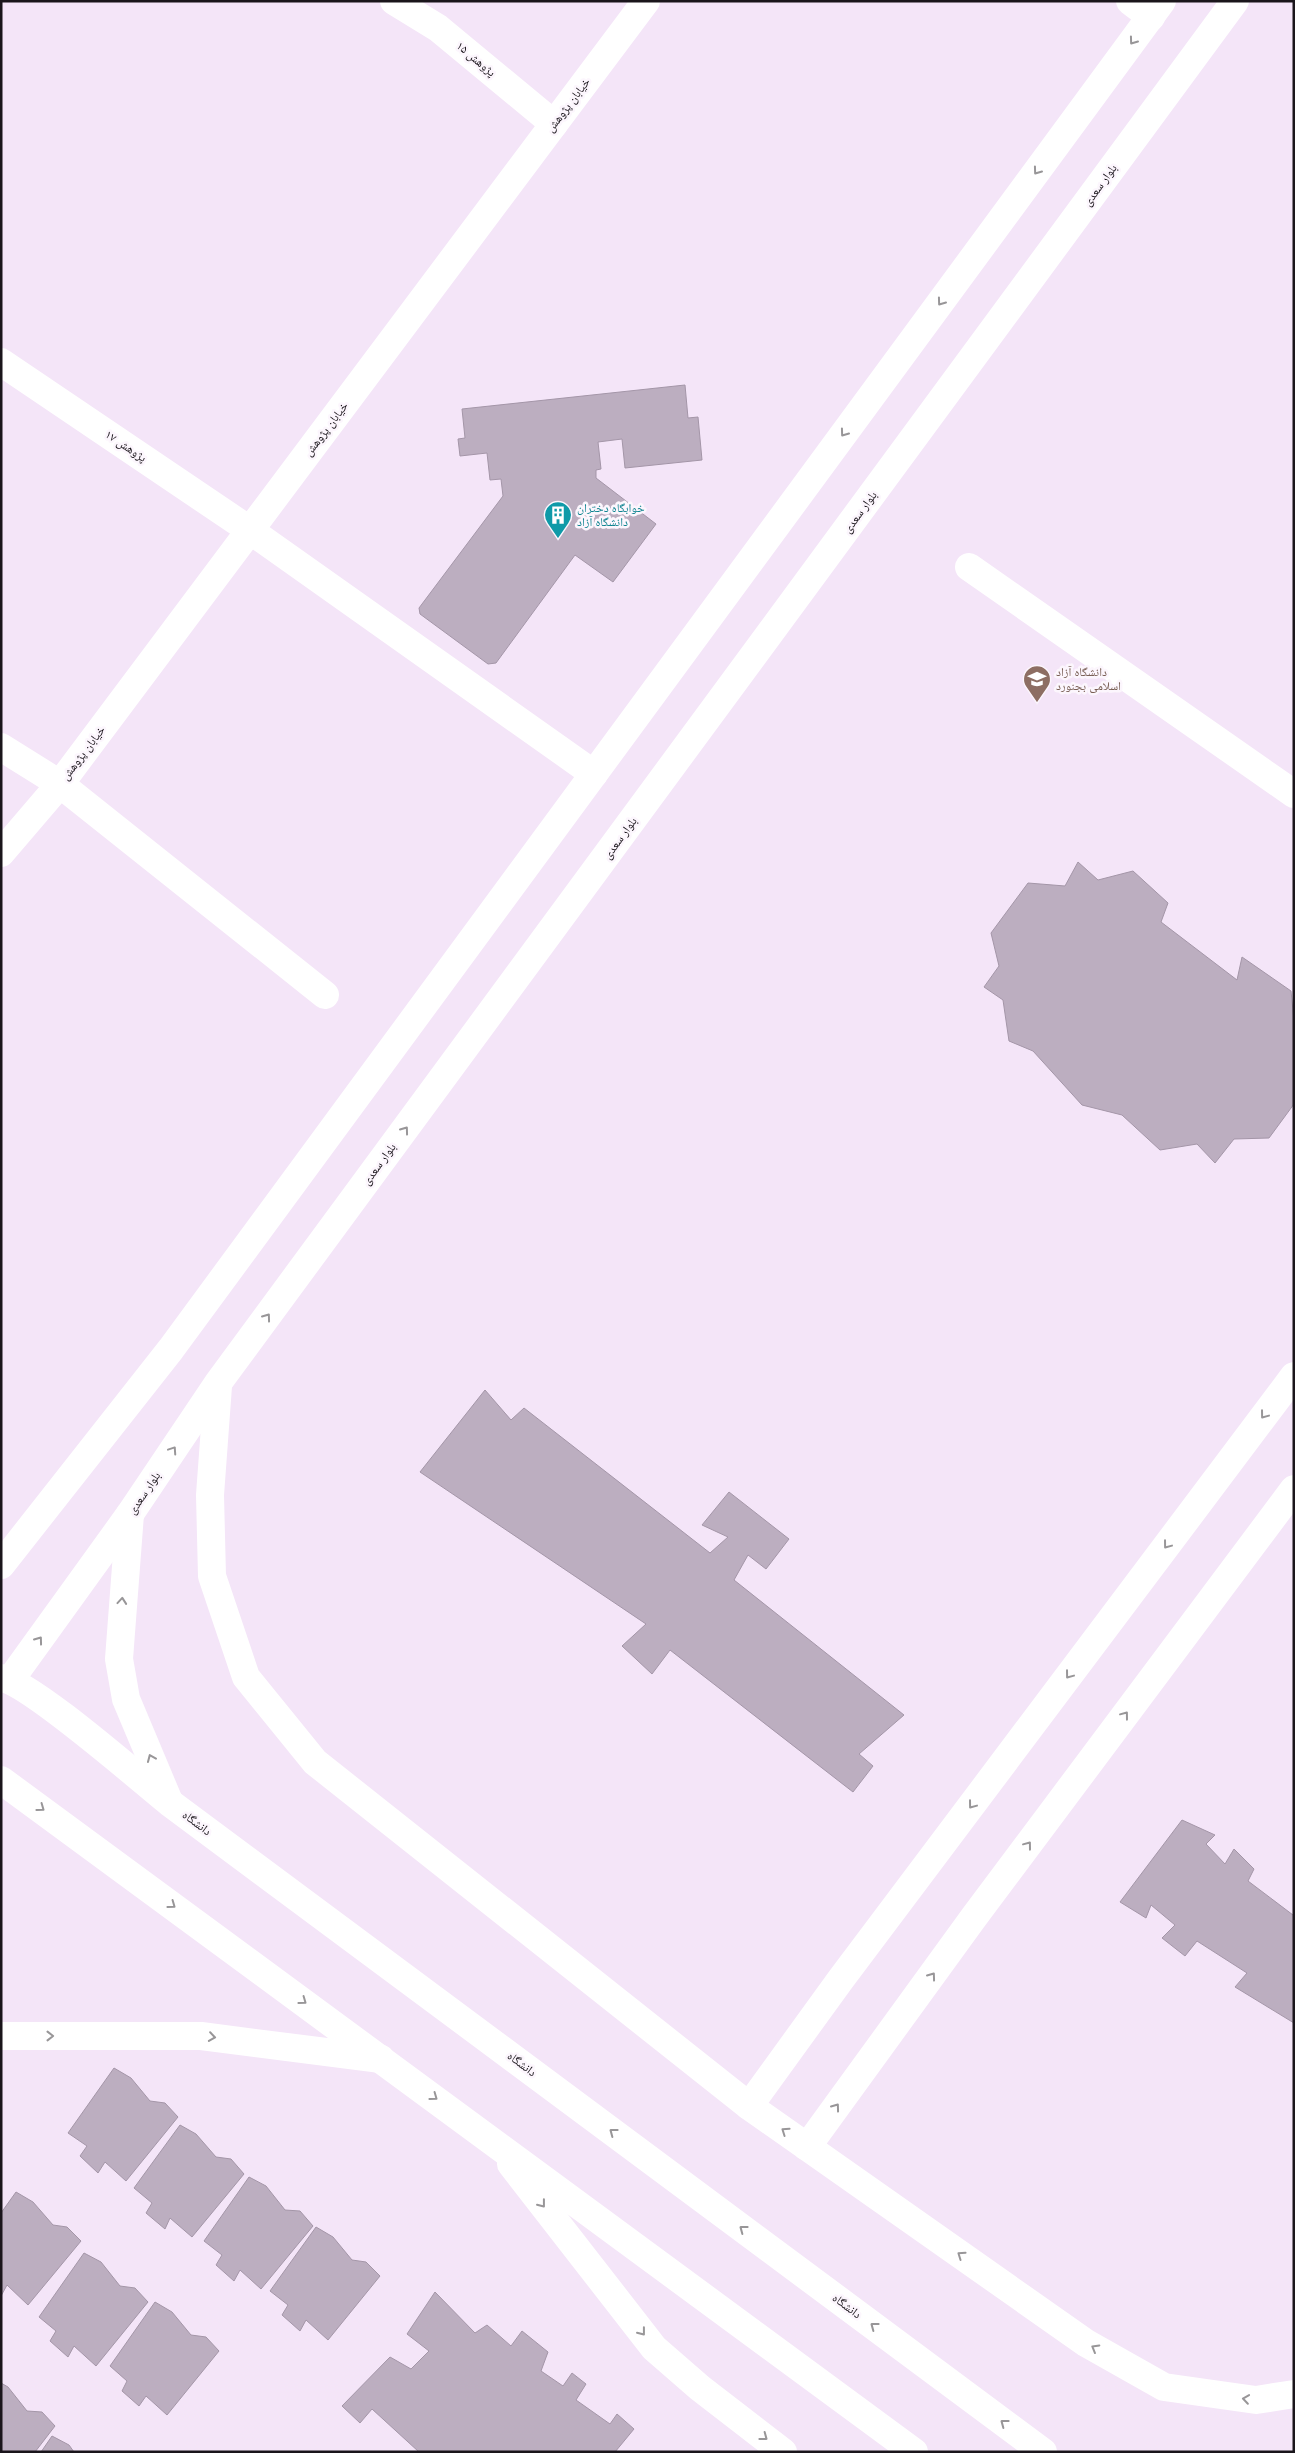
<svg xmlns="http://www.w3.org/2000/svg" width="1295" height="2453" viewBox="0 0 1295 2453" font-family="'Varela Round','Noto Naskh Arabic',sans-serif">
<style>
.building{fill:#bcaec0;stroke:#a496a8}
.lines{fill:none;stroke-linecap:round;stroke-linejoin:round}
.minor{stroke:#fff;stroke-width:28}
.major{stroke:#fff;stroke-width:28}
.oneway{stroke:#989698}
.labels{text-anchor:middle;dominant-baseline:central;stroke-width:5;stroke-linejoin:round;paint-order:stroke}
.street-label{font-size:12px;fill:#1a151b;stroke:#fcf6fd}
.culture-label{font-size:12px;fill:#0d838f;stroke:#fcf6fd;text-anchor:start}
.education-label{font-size:12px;fill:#785e54;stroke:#fcf6fd;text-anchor:start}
</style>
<rect width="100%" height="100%" fill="#f4e5f8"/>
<!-- building -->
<g class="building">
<polygon points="685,385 688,418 698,417 702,460 625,468 622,439 598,442 601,469 596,470 596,478 656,524 613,582 575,555 496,663 488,664 420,614 419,608 503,496 501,479 490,480 487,453 460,456 458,439 465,438 462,409"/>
<polygon points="1078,862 1098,880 1133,871 1168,903 1161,922 1237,980 1242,957 1291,991 1294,1021 1294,1104 1269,1138 1234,1139 1215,1163 1197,1144 1160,1150 1122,1115 1082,1105 1033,1051 1009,1041 1003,1000 984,987 999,966 991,933 1028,883 1065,886"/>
<polygon points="485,1390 511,1420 524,1408 710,1553 728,1537 702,1525 729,1492 789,1539 766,1569 748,1555 734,1580 904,1715 859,1754 873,1766 853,1792 670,1650 652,1674 622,1646 646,1624 420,1472"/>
<polygon points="1182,1820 1215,1835 1206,1844 1225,1864 1234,1849 1254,1869 1248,1881 1293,1915 1294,1914 1294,2023 1235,1987 1247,1973 1197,1941 1185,1956 1162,1938 1175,1925 1151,1905 1146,1918 1120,1902"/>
<polygon points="114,2068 131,2078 150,2101 165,2103 178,2117 126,2181 105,2162 98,2173 80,2156 87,2146 68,2133"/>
<polygon points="180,2125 196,2134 216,2157 231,2159 244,2174 192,2237 170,2218 165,2229 146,2213 152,2203 134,2188"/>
<polygon points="249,2177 266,2186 285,2210 300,2211 313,2226 261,2289 240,2270 234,2281 216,2265 222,2255 204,2241"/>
<polygon points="16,2192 33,2202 53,2225 67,2227 81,2241 28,2305 7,2285 1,2296 1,2213"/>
<polygon points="316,2227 333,2237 352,2260 366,2262 380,2276 328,2340 306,2320 300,2331 282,2315 288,2305 270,2291"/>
<polygon points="84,2253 101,2262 120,2286 135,2288 148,2302 96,2366 74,2346 68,2357 50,2341 56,2331 39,2317"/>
<polygon points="435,2292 475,2333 487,2325 511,2346 522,2331 548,2352 541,2371 563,2386 572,2373 586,2384 576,2400 610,2424 617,2414 634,2429 615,2452 419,2452 372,2409 360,2423 342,2406 390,2357 411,2369 429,2351 407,2334"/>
<polygon points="155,2302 172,2312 191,2335 206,2337 219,2351 167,2415 146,2396 139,2406 122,2391 127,2381 110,2366"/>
<polygon points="1,2383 8,2387 27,2411 42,2412 55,2426 35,2452 1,2452"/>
<polygon points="52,2436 69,2445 74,2452 41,2452"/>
</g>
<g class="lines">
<!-- minor -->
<g class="minor">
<polyline points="394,1 438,28 554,124"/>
<polyline points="1130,1 1151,17"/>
<polyline points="1,362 251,531 594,774"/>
<polyline points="969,567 1294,794"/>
<polyline points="1,747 60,784 325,995"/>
<polyline points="1,853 60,784 646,1"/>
<polyline points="218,1386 210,1495 212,1576 246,1677 315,1762 749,2106 1086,2343 1164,2387 1256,2400 1294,2394"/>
<polyline points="1,1565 171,1349 1162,1"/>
<polyline points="11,1679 130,1514 218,1383 1235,1"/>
<polyline points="749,2106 841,1979 1294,1376"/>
<polyline points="807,2147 974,1917 1294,1489"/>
</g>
<!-- major -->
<g class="major">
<polyline points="130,1514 119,1659 126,1699 168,1799"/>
<path d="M 1,1678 C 30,1682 140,1779 170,1803 L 1043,2452"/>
<polyline points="1,1780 914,2452"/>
<polyline points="1,2036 201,2036 381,2059"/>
<polyline points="511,2164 654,2348 700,2388 783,2452"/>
</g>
</g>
<!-- one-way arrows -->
<defs><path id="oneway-chevron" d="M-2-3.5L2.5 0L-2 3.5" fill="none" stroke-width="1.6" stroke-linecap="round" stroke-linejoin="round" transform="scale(1.25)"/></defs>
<g class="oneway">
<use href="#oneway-chevron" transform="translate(1133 41) rotate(126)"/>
<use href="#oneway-chevron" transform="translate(1037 171) rotate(126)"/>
<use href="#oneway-chevron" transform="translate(941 302) rotate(126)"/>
<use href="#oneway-chevron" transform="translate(844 433) rotate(126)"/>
<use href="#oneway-chevron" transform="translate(405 1130) rotate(-54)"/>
<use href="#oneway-chevron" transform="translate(267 1317) rotate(-54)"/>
<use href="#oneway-chevron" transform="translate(1264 1415) rotate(127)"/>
<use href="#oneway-chevron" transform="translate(173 1450) rotate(-56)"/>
<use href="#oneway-chevron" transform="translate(1167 1545) rotate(127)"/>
<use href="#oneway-chevron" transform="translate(122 1601) rotate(-85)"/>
<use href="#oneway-chevron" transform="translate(39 1640) rotate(-54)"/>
<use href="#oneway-chevron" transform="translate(1069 1675) rotate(127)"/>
<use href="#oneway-chevron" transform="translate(1125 1715) rotate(-53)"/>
<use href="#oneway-chevron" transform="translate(151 1758) rotate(-113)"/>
<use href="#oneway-chevron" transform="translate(972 1805) rotate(127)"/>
<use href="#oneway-chevron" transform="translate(41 1808) rotate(36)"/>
<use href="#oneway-chevron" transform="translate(1028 1845) rotate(-53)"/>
<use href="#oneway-chevron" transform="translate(172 1905) rotate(36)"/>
<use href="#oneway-chevron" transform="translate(932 1976) rotate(-54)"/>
<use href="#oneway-chevron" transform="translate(303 2001) rotate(36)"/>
<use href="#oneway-chevron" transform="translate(50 2036)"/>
<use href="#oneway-chevron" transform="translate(212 2037) rotate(8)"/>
<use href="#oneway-chevron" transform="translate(434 2097) rotate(36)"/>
<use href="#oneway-chevron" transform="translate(836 2107) rotate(-54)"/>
<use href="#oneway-chevron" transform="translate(785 2131) rotate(-145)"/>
<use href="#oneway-chevron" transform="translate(613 2132) rotate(-143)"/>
<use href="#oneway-chevron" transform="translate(542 2204) rotate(52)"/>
<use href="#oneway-chevron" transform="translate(743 2229) rotate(-143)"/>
<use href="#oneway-chevron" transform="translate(961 2255) rotate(-145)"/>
<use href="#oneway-chevron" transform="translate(874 2326) rotate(-143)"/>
<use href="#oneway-chevron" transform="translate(642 2332) rotate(52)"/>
<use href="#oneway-chevron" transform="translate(1095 2348) rotate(-150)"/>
<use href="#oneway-chevron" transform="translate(1246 2399) rotate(-172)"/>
<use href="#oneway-chevron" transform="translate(1004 2423) rotate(-143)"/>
<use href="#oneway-chevron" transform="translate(764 2437) rotate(37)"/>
</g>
<!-- icons -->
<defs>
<g id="building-pin" transform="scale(1.4375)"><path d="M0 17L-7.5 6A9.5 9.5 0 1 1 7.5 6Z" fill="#0f9aa8" stroke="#fcf6fd"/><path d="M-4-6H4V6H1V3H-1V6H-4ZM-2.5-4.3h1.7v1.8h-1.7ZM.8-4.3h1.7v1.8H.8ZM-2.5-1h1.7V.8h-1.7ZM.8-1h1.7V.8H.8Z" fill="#fff"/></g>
<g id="university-pin" transform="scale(1.4375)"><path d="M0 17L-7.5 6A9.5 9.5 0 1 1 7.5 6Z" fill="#8d6e63" stroke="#fcf6fd"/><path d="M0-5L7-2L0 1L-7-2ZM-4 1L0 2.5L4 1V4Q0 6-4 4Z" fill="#fff"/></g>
</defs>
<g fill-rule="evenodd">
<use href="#building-pin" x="558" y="515"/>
<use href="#university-pin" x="1037" y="679"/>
</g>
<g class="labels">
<!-- street labels -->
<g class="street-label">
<text transform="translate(476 59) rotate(40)">پژوهش ۱۵</text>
<text transform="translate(568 105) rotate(-53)">خیابان پژوهش</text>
<text transform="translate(1100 185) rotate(-54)">بلوار سعدی</text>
<text transform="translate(326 429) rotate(-53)">خیابان پژوهش</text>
<text transform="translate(126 446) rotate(34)">پژوهش ۱۷</text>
<text transform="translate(860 512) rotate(-54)">بلوار سعدی</text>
<text transform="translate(83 753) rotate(-53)">خیابان پژوهش</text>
<text transform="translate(620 838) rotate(-54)">بلوار سعدی</text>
<text transform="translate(379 1164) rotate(-54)">بلوار سعدی</text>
<text transform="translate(144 1493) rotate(-56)">بلوار سعدی</text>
<text transform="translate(197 1823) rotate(37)">دانشگاه</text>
<text transform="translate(522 2064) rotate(37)">دانشگاه</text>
<text transform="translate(847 2306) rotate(37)">دانشگاه</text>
</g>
<!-- culture labels -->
<g class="culture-label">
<text x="577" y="508">خوابگاه دختران<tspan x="577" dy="14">دانشگاه آزاد</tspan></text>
</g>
<!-- education labels -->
<g class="education-label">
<text x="1056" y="672">دانشگاه آزاد<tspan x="1056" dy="14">اسلامی بجنورد</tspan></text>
</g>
</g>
<!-- border -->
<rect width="1295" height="2453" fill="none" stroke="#1a151b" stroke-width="5"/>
</svg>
